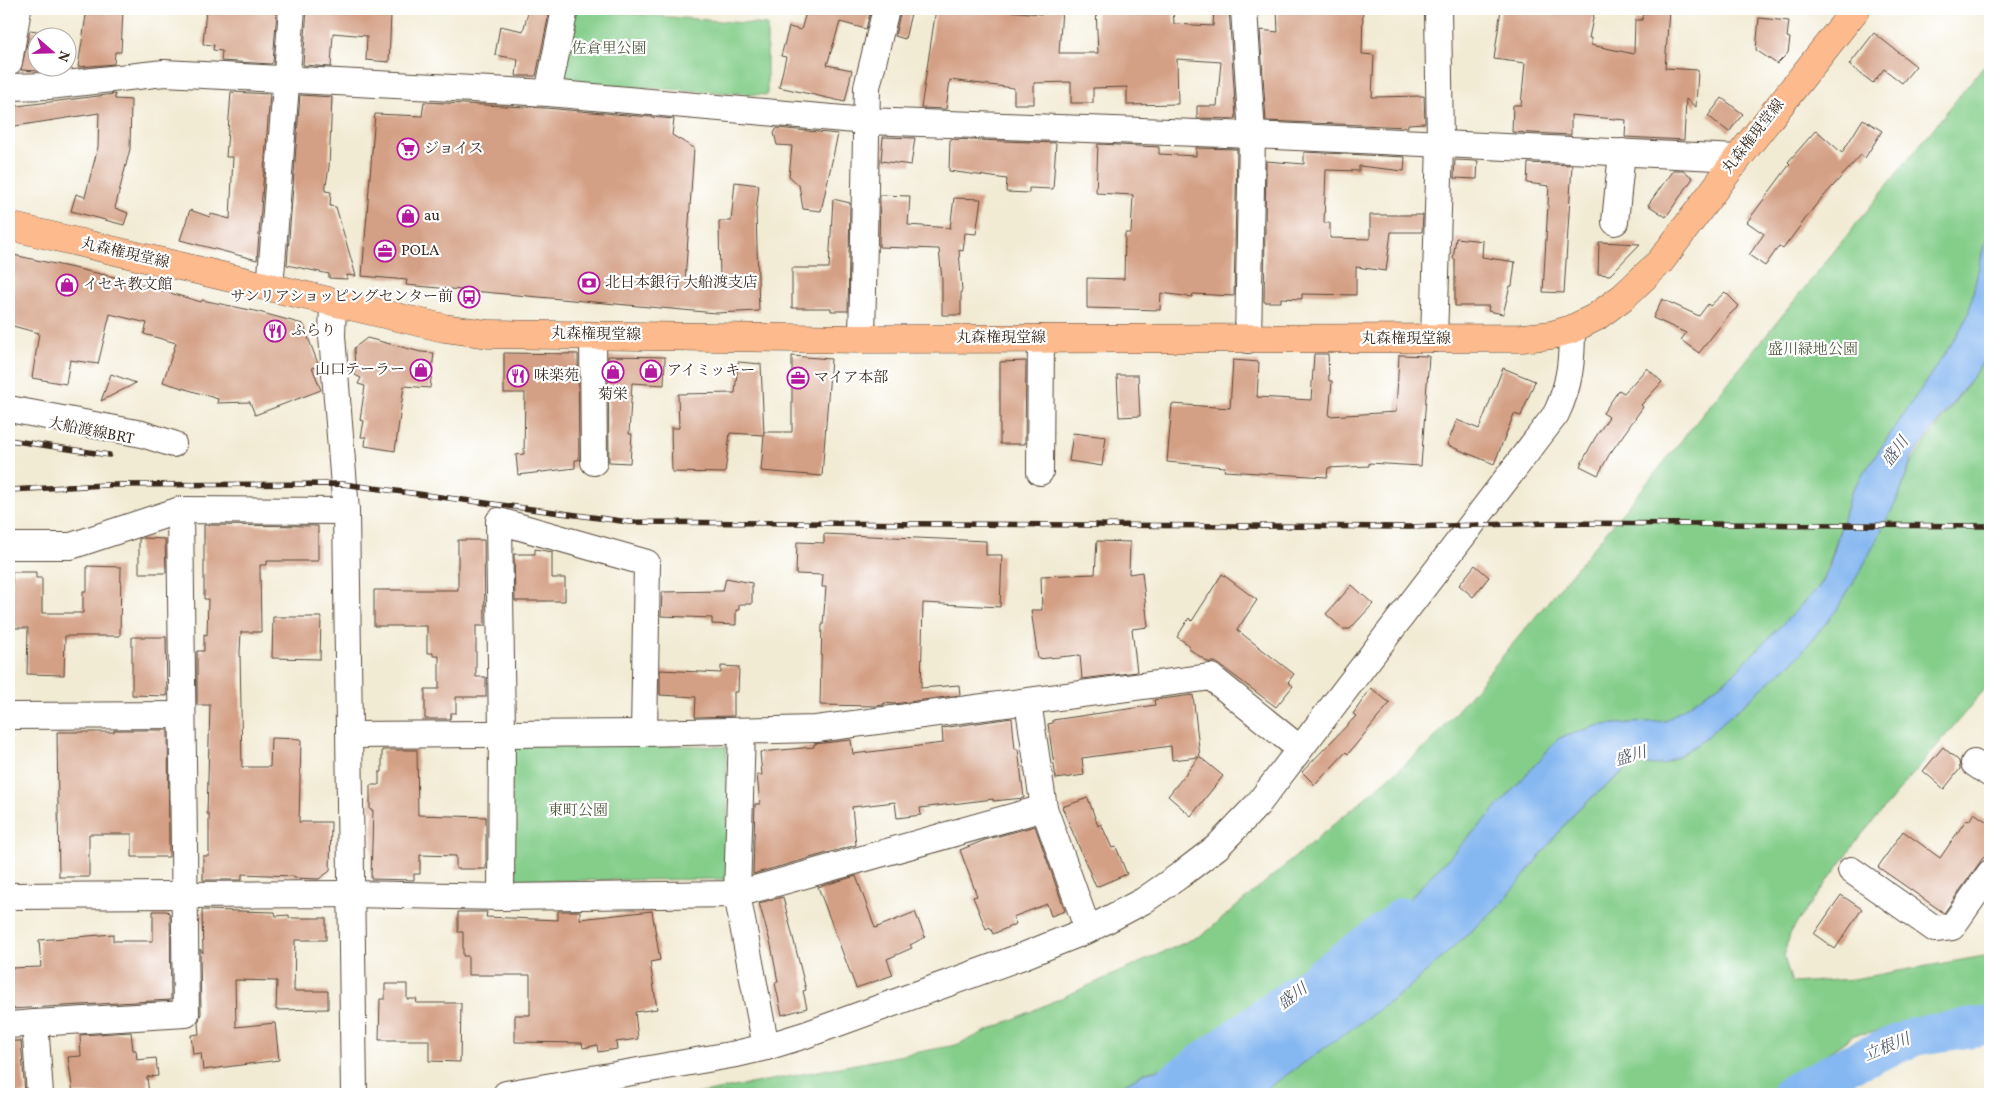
<svg xmlns="http://www.w3.org/2000/svg" width="1999" height="1103" viewBox="0 0 1999 1103" font-family="Vollkorn,'Noto Serif JP',serif">
<style>
.green{fill:#84ce8a;stroke:#607c54}
.water{fill:#85b7f1;stroke:#607088}
.lines{fill:none;stroke-linecap:round;stroke-linejoin:round}
.river{stroke:#85b7f1;stroke-width:39}
.building{fill:#d4a085}
.minor-casing{stroke:#564739;stroke-width:28}
.major-casing{stroke:#564739;stroke-width:29}
.minor{stroke:#fff;stroke-width:26}
.major{stroke:#fcba8d;stroke-width:28}
.rail-casing{stroke:#3b2a1e;stroke-width:5.5}
.rail{stroke:#fff;stroke-width:4;stroke-dasharray:11;stroke-linecap:butt}
.labels{text-anchor:middle;dominant-baseline:central;stroke-width:4.5;stroke-linejoin:round;paint-order:stroke}
.park-label{font-size:15px;fill:#515b3e;stroke:#fff}
.street-label{font-size:15px;fill:#3b2a1e;stroke:#fff}
.poi-label{font-size:15px;fill:#3b2a1e;stroke:#fff;text-anchor:start}
.water-label{font-size:16px;font-style:italic;fill:#555b68;stroke:#fff}
</style>
<rect width="100%" height="100%" fill="#fff"/>
<filter id="ink" filterUnits="userSpaceOnUse"><feTurbulence type="fractalNoise" baseFrequency=".02" numOctaves="2"/><feDisplacementMap in="SourceGraphic" scale="10" xChannelSelector="R" yChannelSelector="G"/><feConvolveMatrix kernelMatrix="1 2 1 2 8 2 1 2 1" color-interpolation-filters="sRGB"/></filter>
<filter id="wash" filterUnits="userSpaceOnUse"><feTurbulence type="fractalNoise" baseFrequency=".0096" numOctaves="4" result="noise"/><feDisplacementMap in="SourceGraphic" scale="20" xChannelSelector="R" yChannelSelector="G"/><feGaussianBlur stdDeviation="1.12" result="paint"/><feColorMatrix in="noise" values="0 0 0 0 0 0 0 0 0 0 0 0 0 0 0 0 0 1.4 0 .05"/><feComposite in="paint" operator="in"/></filter>
<g filter="url(#wash)">
<rect width="100%" height="100%" fill="#f2ebd4"/>
<!-- green -->
<g class="green">
<polygon points="574,9 767,25 767,95 566,83 561,73"/>
<polygon points="1990,58 1990,235 1984,246 1968,315 1954,340 1851,492 1830,561 1819,587 1729,678 1665,721 1600,725 1559,738 1491,814 1337,973 1285,1018 1188,1062 1146,1072 1107,1094 697,1094 956,1045 1204,934 1431,742 1652,477"/>
<polygon points="1990,353 1990,683 1859,838 1789,934 1784,957 1792,983 1853,979 1990,955 1990,1013 1854,1035 1786,1083 1764,1094 1258,1094 1404,992 1503,902 1576,811 1633,764 1667,763 1698,744 1797,658 1836,611 1862,568 1899,496 1911,463"/>
<polygon points="508,739 726,747 729,879 507,881"/>
</g>
<!-- water -->
<polygon class="water" points="1990,235 1990,353 1912,458 1899,496 1862,568 1836,611 1797,658 1698,744 1663,765 1632,764 1576,811 1503,902 1404,992 1261,1093 1258,1094 1107,1094 1146,1072 1188,1062 1285,1018 1337,973 1491,814 1559,738 1600,725 1665,721 1729,678 1819,587 1829,567 1851,492 1954,340 1968,315 1984,245"/>
<g class="lines">
<!-- river -->
<g class="river">
<polyline points="1158,1094 1391,927 1402,917"/>
<polyline points="1791,1094 1849,1064 1916,1036 1990,1025"/>
</g>
</g>
<g id="blocks">
<!-- building -->
<g class="building">
<polygon points="87,9 123,9 121,52 115,52 114,64 78,67"/>
<polygon points="206,9 277,9 273,62 271,64 221,61 222,51 213,50 214,45 203,44"/>
<polygon points="307,9 367,9 366,12 391,14 389,62 366,60 367,36 333,33 331,67 303,65"/>
<polygon points="529,9 550,9 536,76 516,76 518,59 495,55 500,26 523,31"/>
<polygon points="807,9 871,9 866,29 840,22 827,65 852,70 845,102 779,87 786,57 781,56 789,27 801,30"/>
<polygon points="901,9 912,9 905,39 895,36"/>
<polygon points="936,9 1008,9 1007,11 1042,14 1042,9 1062,9 1059,53 1098,53 1096,9 1173,9 1174,24 1213,26 1214,9 1229,9 1236,119 1197,118 1197,106 1217,106 1221,62 1177,59 1178,104 1127,105 1127,87 1093,88 1093,103 1071,103 1071,82 1034,83 1034,104 1014,104 1014,88 950,80 946,109 921,108"/>
<polygon points="1277,9 1363,9 1362,54 1374,55 1372,97 1424,96 1425,123 1408,124 1408,127 1266,121 1260,30 1278,32"/>
<polygon points="1501,9 1595,9 1589,38 1591,38 1591,45 1634,54 1635,20 1642,20 1643,9 1669,9 1665,68 1698,70 1696,107 1686,99 1684,140 1625,137 1626,120 1571,115 1571,135 1512,132 1513,105 1521,105 1525,63 1494,59"/>
<polygon points="1759,18 1789,21 1787,37 1790,38 1788,53 1777,64 1756,50"/>
<polygon points="30,30 44,32 43,38 38,38 39,71 21,70"/>
<polygon points="1874,33 1916,66 1902,83 1884,69 1873,83 1849,65"/>
<polygon points="231,92 270,94 257,260 180,240 190,210 210,217 211,214 230,219 233,157 226,157"/>
<polygon points="115,94 115,99 131,100 130,149 115,208 128,213 124,225 71,211 76,194 85,197 98,147 99,113 9,127 9,107"/>
<polygon points="300,95 332,97 329,167 325,191 331,192 330,206 336,207 356,276 347,275 347,279 329,278 329,274 287,265"/>
<polygon points="1722,98 1743,114 1729,132 1708,116"/>
<polygon points="424,102 545,108 674,119 672,135 694,148 685,282 720,281 719,221 731,221 735,182 759,185 756,213 759,311 716,313 406,285 407,280 362,276 375,114 422,116"/>
<polygon points="1863,119 1882,131 1865,158 1861,155 1815,206 1783,249 1779,246 1765,266 1749,255 1764,234 1747,222 1790,164 1788,162 1816,130 1842,153"/>
<polygon points="777,128 838,134 821,211 803,209 799,185 789,176 792,146 777,145 774,133"/>
<polygon points="883,137 915,138 911,165 881,161"/>
<polygon points="950,139 1056,143 1053,189 1029,188 1029,193 1006,192 1007,179 949,171"/>
<polygon points="1098,144 1159,147 1159,154 1196,156 1196,148 1237,149 1234,296 1193,294 1192,297 1161,293 1160,310 1087,308 1087,278 1124,279 1125,233 1131,233 1133,195 1096,193"/>
<polygon points="1304,152 1405,157 1404,171 1359,166 1359,171 1326,170 1324,223 1330,223 1330,238 1370,239 1370,215 1423,215 1422,232 1391,232 1386,271 1356,267 1356,295 1302,294 1302,299 1281,298 1281,302 1264,302 1266,161 1304,164"/>
<polygon points="1455,160 1478,161 1477,179 1454,178"/>
<polygon points="1528,163 1572,165 1564,293 1543,292 1549,186 1527,183"/>
<polygon points="1673,170 1683,170 1693,178 1666,217 1648,205"/>
<polygon points="880,195 910,196 908,225 950,228 954,198 981,199 976,234 965,233 963,251 959,250 962,291 961,291 961,315 942,315 942,280 939,249 879,247"/>
<polygon points="833,199 850,203 848,311 831,311 831,308 792,308 792,268 829,268"/>
<polygon points="1456,238 1483,241 1482,257 1515,262 1512,286 1510,286 1503,314 1488,311 1489,306 1455,306 1455,259 1453,259"/>
<polygon points="1599,242 1640,244 1610,275 1598,274"/>
<polygon points="9,254 119,278 201,302 202,300 255,311 303,324 320,369 312,367 321,390 255,415 250,402 217,403 218,399 163,382 176,343 144,334 147,323 110,314 98,364 70,360 66,384 32,378 39,333 9,325"/>
<polygon points="1725,292 1739,306 1729,315 1699,353 1681,340 1686,333 1653,318 1662,299 1699,316 1708,304 1710,306"/>
<polygon points="367,338 421,352 434,353 430,388 404,386 395,451 365,446 366,437 361,437 364,421 360,420 365,386 358,384 361,378 355,375 354,348"/>
<polygon points="504,353 578,354 579,460 575,460 575,468 518,475 516,455 524,454 525,393 504,393"/>
<polygon points="1314,354 1328,354 1329,381 1332,381 1329,416 1396,412 1399,355 1429,356 1421,466 1369,463 1369,466 1328,468 1327,477 1224,471 1225,467 1167,462 1172,404 1230,408 1233,360 1259,362 1257,397 1311,400"/>
<polygon points="608,356 665,357 664,385 632,383 629,434 632,434 630,463 609,462"/>
<polygon points="792,356 831,359 822,476 761,471 764,435 730,433 725,473 672,472 671,428 679,428 678,394 735,393 738,362 761,364 764,434 764,432 792,432"/>
<polygon points="1026,361 1025,444 1000,444 1000,362"/>
<polygon points="1503,368 1535,381 1521,416 1514,414 1494,464 1447,445 1457,420 1479,429"/>
<polygon points="1647,368 1662,382 1641,405 1643,407 1609,455 1598,475 1580,466 1595,438 1609,417 1603,413 1619,390 1624,393"/>
<polygon points="111,374 136,383 101,401"/>
<polygon points="1117,375 1138,375 1140,416 1119,417"/>
<polygon points="1073,433 1106,437 1102,466 1069,461"/>
<polygon points="204,525 318,526 318,561 267,561 267,565 260,565 261,632 241,632 240,652 242,767 270,767 271,738 301,739 299,822 331,822 330,871 319,879 294,878 294,876 242,874 242,880 203,880 203,856 209,856 209,814 207,814 210,705 197,705 197,651 204,651 204,634 207,635 208,599 204,599"/>
<polygon points="824,534 986,541 986,555 1002,555 1000,607 923,603 921,688 959,685 960,695 894,704 884,703 884,705 875,706 820,705 822,625 823,625 826,587 822,587 823,575 796,574 797,542 824,543"/>
<polygon points="142,538 165,539 166,573 139,573 139,539"/>
<polygon points="458,540 484,540 485,626 476,626 476,677 486,677 486,697 456,697 456,713 451,713 450,719 425,719 425,689 439,689 439,656 433,656 433,653 427,653 427,626 374,626 374,590 458,590"/>
<polygon points="1097,541 1130,542 1129,574 1142,572 1148,627 1132,629 1137,672 1082,679 1080,655 1038,659 1031,610 1042,610 1041,576 1095,574"/>
<polygon points="535,549 552,552 552,578 565,578 565,601 515,601 514,554 535,554"/>
<polygon points="1475,565 1489,577 1473,597 1459,585"/>
<polygon points="87,566 121,567 120,636 65,636 64,675 27,674 28,628 12,628 12,572 36,572 36,578 42,578 42,613 83,613 83,591 87,591"/>
<polygon points="1222,574 1257,600 1237,630 1294,674 1288,682 1293,686 1276,707 1220,665 1215,662 1208,662 1189,649 1189,645 1177,637 1189,618 1192,621"/>
<polygon points="726,578 752,583 752,604 739,604 739,610 736,610 736,625 712,624 712,618 661,616 662,592 723,591"/>
<polygon points="1352,585 1373,604 1350,629 1343,629 1326,614"/>
<polygon points="273,617 321,617 320,659 272,658"/>
<polygon points="132,637 166,637 167,696 132,695"/>
<polygon points="721,666 739,667 738,692 734,692 734,716 695,717 696,697 660,695 660,670 721,673"/>
<polygon points="1371,688 1390,703 1348,754 1346,752 1315,785 1302,772 1356,716 1353,714"/>
<polygon points="1193,695 1200,757 1223,776 1191,816 1168,796 1199,757 1172,760 1171,746 1082,758 1084,775 1056,779 1048,724 1053,723 1053,720 1155,705 1154,700"/>
<polygon points="1012,718 1015,749 1018,749 1024,798 993,801 993,799 920,808 921,815 897,818 895,802 852,807 856,845 753,874 755,804 760,804 757,775 762,775 760,752 814,747 814,744 851,740 853,754 943,743 942,728"/>
<polygon points="114,730 168,730 169,857 132,857 132,834 89,834 89,877 59,877 57,732 114,732"/>
<polygon points="1943,747 1959,761 1960,769 1944,789 1923,771"/>
<polygon points="382,750 417,750 418,815 486,817 486,869 456,869 456,856 420,855 420,874 414,874 414,880 371,879 373,810 370,810 370,785 379,785 379,772 382,772"/>
<polygon points="1088,798 1098,826 1101,824 1112,848 1116,847 1127,874 1096,887 1062,807"/>
<polygon points="1974,813 1990,824 1990,848 1944,913 1878,867 1903,831 1940,858 1966,820 1969,821"/>
<polygon points="1035,826 1065,911 1051,916 1047,904 1013,917 1016,924 993,934 990,927 986,929 973,897 977,896 960,850 985,840"/>
<polygon points="856,876 875,928 915,912 925,937 910,945 912,948 887,959 893,975 856,988 818,887"/>
<polygon points="1841,895 1862,909 1835,949 1814,934"/>
<polygon points="783,897 806,990 803,991 807,1008 782,1015 775,983 778,982 771,945 759,903"/>
<polygon points="202,910 275,912 276,916 289,915 289,918 326,918 326,940 295,940 294,991 328,991 328,1009 276,1010 277,981 235,980 236,1027 275,1023 279,1060 203,1070 201,1053 193,1054 191,1035 199,1034 198,1023 201,1014 200,949 203,953"/>
<polygon points="153,911 167,911 170,914 171,1000 10,1009 9,968 41,967 39,940 113,934 113,941 153,941"/>
<polygon points="558,911 580,911 580,919 652,911 660,960 650,962 657,1009 635,1012 638,1039 616,1042 617,1049 598,1052 597,1045 583,1048 582,1043 515,1042 515,1015 530,1015 530,975 468,975 468,956 463,956 463,932 458,932 458,912 487,912 486,917 558,920"/>
<polygon points="385,984 407,984 407,999 417,999 416,1003 461,1003 460,1062 429,1061 429,1040 379,1040 380,999 385,999"/>
<polygon points="131,1032 133,1050 136,1050 137,1060 156,1058 158,1076 147,1077 149,1094 73,1094 68,1057 81,1056 80,1035"/>
<polygon points="9,1041 21,1041 25,1094 9,1094"/>
</g>
</g>
</g>
<g filter="url(#ink)">
<use href="#blocks" fill-opacity="0" stroke="#564739" stroke-width="1"/>
<g class="lines">
<!-- minor casing -->
<g class="minor-casing">
<g id="minor">
<polyline points="1244,9 1252,135 1248,340"/>
<polyline points="9,62 18,9"/>
<polyline points="9,87 49,86 164,73 548,93 866,121 1252,135 1738,158"/>
<polyline points="548,93 565,9"/>
<polyline points="1615,222 1622,152"/>
<polyline points="270,288 292,9"/>
<polyline points="333,303 332,336 346,511 354,1094"/>
<polyline points="593,335 594,462"/>
<polyline points="862,339 867,87 886,9"/>
<polyline points="1434,339 1440,145 1438,9"/>
<polyline points="9,409 142,434 173,444"/>
<polyline points="1040,472 1041,338"/>
<polyline points="9,546 71,546 180,510 346,511"/>
<polyline points="1028,702 1044,808 1088,930"/>
<polyline points="9,716 182,715"/>
<polyline points="742,731 737,894 766,1047"/>
<polyline points="350,735 644,733 816,729 1211,677 1300,749"/>
<polyline points="1974,763 1990,774"/>
<polyline points="1851,870 1935,929 1952,927 1990,873"/>
<polyline points="9,896 351,894 501,897 737,894 1044,808"/>
<polyline points="501,897 502,734 499,521 647,563 644,733"/>
<polyline points="9,1025 35,1023"/>
<polyline points="40,1094 35,1023 186,1014 180,510"/>
<path d="M 506,1094 L 736,1054 L 766,1047 L 805,1035 L 1023,956 L 1088,930 L 1143,901 L 1179,876 L 1217,847 L 1258,804 L 1556,414 C 1570,385 1572,361 1572,329"/>
</g>
</g>
<!-- major casing -->
<g class="major-casing">
<polyline id="major" points="9,226 444,328 488,334 862,339 1522,338 1552,335 1572,329 1596,317 1623,297 1660,262 1738,158 1856,9"/>
</g>
<!-- minor -->
<use href="#minor" class="minor"/>
<!-- major -->
<use href="#major" class="major"/>
<!-- rail casing -->
<g class="rail-casing">
<g id="rail">
<polyline points="9,440 109,455"/>
<polyline points="9,490 106,485 343,484 629,522 1409,527 1549,523 1990,526"/>
</g>
</g>
<!-- rail -->
<use href="#rail" class="rail"/>
</g>
</g>
<!-- icons -->
<defs>
<g id="supermarket-ring" transform="scale(1.125)"><circle r="9.5" fill="#fff" stroke="#b5179e" stroke-width="1.5"/><path d="M-6-5.5h2.5l.6 2H6L4.5 2H-2.5L-4.4-4H-6ZM-1.5 3.2a1.3 1.3 0 1 0 .1 0ZM3 3.2a1.3 1.3 0 1 0 .1 0Z" fill="#b5179e"/></g>
<g id="shop-ring" transform="scale(1.125)"><circle r="9.5" fill="#fff" stroke="#b5179e" stroke-width="1.5"/><path d="M-5-2.5h2.3a2.7 3.5 0 0 1 5.4 0H5L5.5 6h-11ZM-1.5-2.5h3a1.5 2.3 0 0 0-3 0Z" fill="#b5179e"/></g>
<g id="office-ring" transform="scale(1.125)"><circle r="9.5" fill="#fff" stroke="#b5179e" stroke-width="1.5"/><path d="M-6-3h4V-5.5h4V-3h4V5H-6ZM-1-4.5V-3h2v-1.5ZM-6 0V1H6V0Z" fill="#b5179e"/></g>
<g id="bank-ring" transform="scale(1.125)"><circle r="9.5" fill="#fff" stroke="#b5179e" stroke-width="1.5"/><path d="M-6-4H6V4H-6ZM0-2.3a2.3 2.3 0 1 0 0 4.6a2.3 2.3 0 1 0 0-4.6Z" fill="#b5179e"/></g>
<g id="bus-ring" transform="scale(1.125)"><circle r="9.5" fill="#fff" stroke="#b5179e" stroke-width="1.5"/><path d="M-5-6H5V4H4V6H2V4H-2V6H-4V4H-5ZM-3.5-4V0h7V-4ZM-3.5 1.2v1.5H-2V1.2ZM2 1.2v1.5H3.5V1.2Z" fill="#b5179e"/></g>
<g id="restaurant-ring" transform="scale(1.125)"><circle r="9.5" fill="#fff" stroke="#b5179e" stroke-width="1.5"/><path d="M-5-6h1v4h1v-4h1v4h1v-4h1v5L-1.5 .5V6h-2V.5L-5-1ZM5-6V6H3V1.5H1.5Q1.5-4 5-6Z" fill="#b5179e"/></g>
</defs>
<g fill-rule="evenodd">
<use href="#supermarket-ring" x="408" y="149"/>
<use href="#shop-ring" x="408" y="216"/>
<use href="#office-ring" x="385" y="251"/>
<use href="#bank-ring" x="589" y="283"/>
<use href="#shop-ring" x="67" y="285"/>
<use href="#bus-ring" x="469" y="297"/>
<use href="#restaurant-ring" x="275" y="331"/>
<use href="#shop-ring" x="421" y="370"/>
<use href="#shop-ring" x="651" y="371"/>
<use href="#shop-ring" x="613" y="372"/>
<use href="#restaurant-ring" x="518" y="376"/>
<use href="#office-ring" x="798" y="378"/>
</g>
<g class="labels">
<!-- park labels -->
<g class="park-label">
<text x="609" y="49">佐倉里公園</text>
<text x="1813" y="350">盛川緑地公園</text>
<text x="578" y="811">東町公園</text>
</g>
<!-- street labels -->
<g class="street-label">
<text transform="translate(1754 137) rotate(-52)">丸森権現堂線</text>
<text transform="translate(125 254) rotate(13)">丸森権現堂線</text>
<text transform="translate(596 335) rotate(1)">丸森権現堂線</text>
<text x="1001" y="338">丸森権現堂線</text>
<text x="1406" y="339">丸森権現堂線</text>
<text transform="translate(91 432) rotate(11)">大船渡線BRT</text>
</g>
<!-- poi labels -->
<g class="poi-label">
<text x="424" y="149">ジョイス</text>
<text x="424" y="216">au</text>
<text x="401" y="251">POLA</text>
<text x="605" y="283">北日本銀行 大船渡支店</text>
<text x="83" y="285">イセキ教文館</text>
<text x="453" y="297" text-anchor="end">サンリアショッピングセンター前</text>
<text x="291" y="331">ふらり</text>
<text x="405" y="370" text-anchor="end">山口テーラー</text>
<text x="667" y="371">アイミッキー</text>
<text x="534" y="376">味楽苑</text>
<text x="814" y="378">マイア本部</text>
<text x="613" y="395" text-anchor="middle">菊栄</text>
</g>
<!-- water labels -->
<g class="water-label">
<text transform="translate(1896 452) rotate(-53)">盛川</text>
<text transform="translate(1631 757) rotate(-16)">盛川</text>
<text transform="translate(1293 997) rotate(-36)">盛川</text>
<text transform="translate(1887 1048) rotate(-22)">立根川</text>
</g>
</g>
<!-- margin -->
<rect width="1999" height="1103" fill="none" stroke="#fff" stroke-width="30"/>
<!-- north arrow -->
<g transform="translate(52 52) rotate(110)"><circle r="24" fill="#ffffff" stroke="#b1aaa5"/>
<path d="M0-4L9 19L0 12L-9 19Z" fill="#b5179e"/>
<text y="-8" font-size="14" font-weight="bold" text-anchor="middle" fill="#3b2a1e">N</text>
</g>
</svg>
